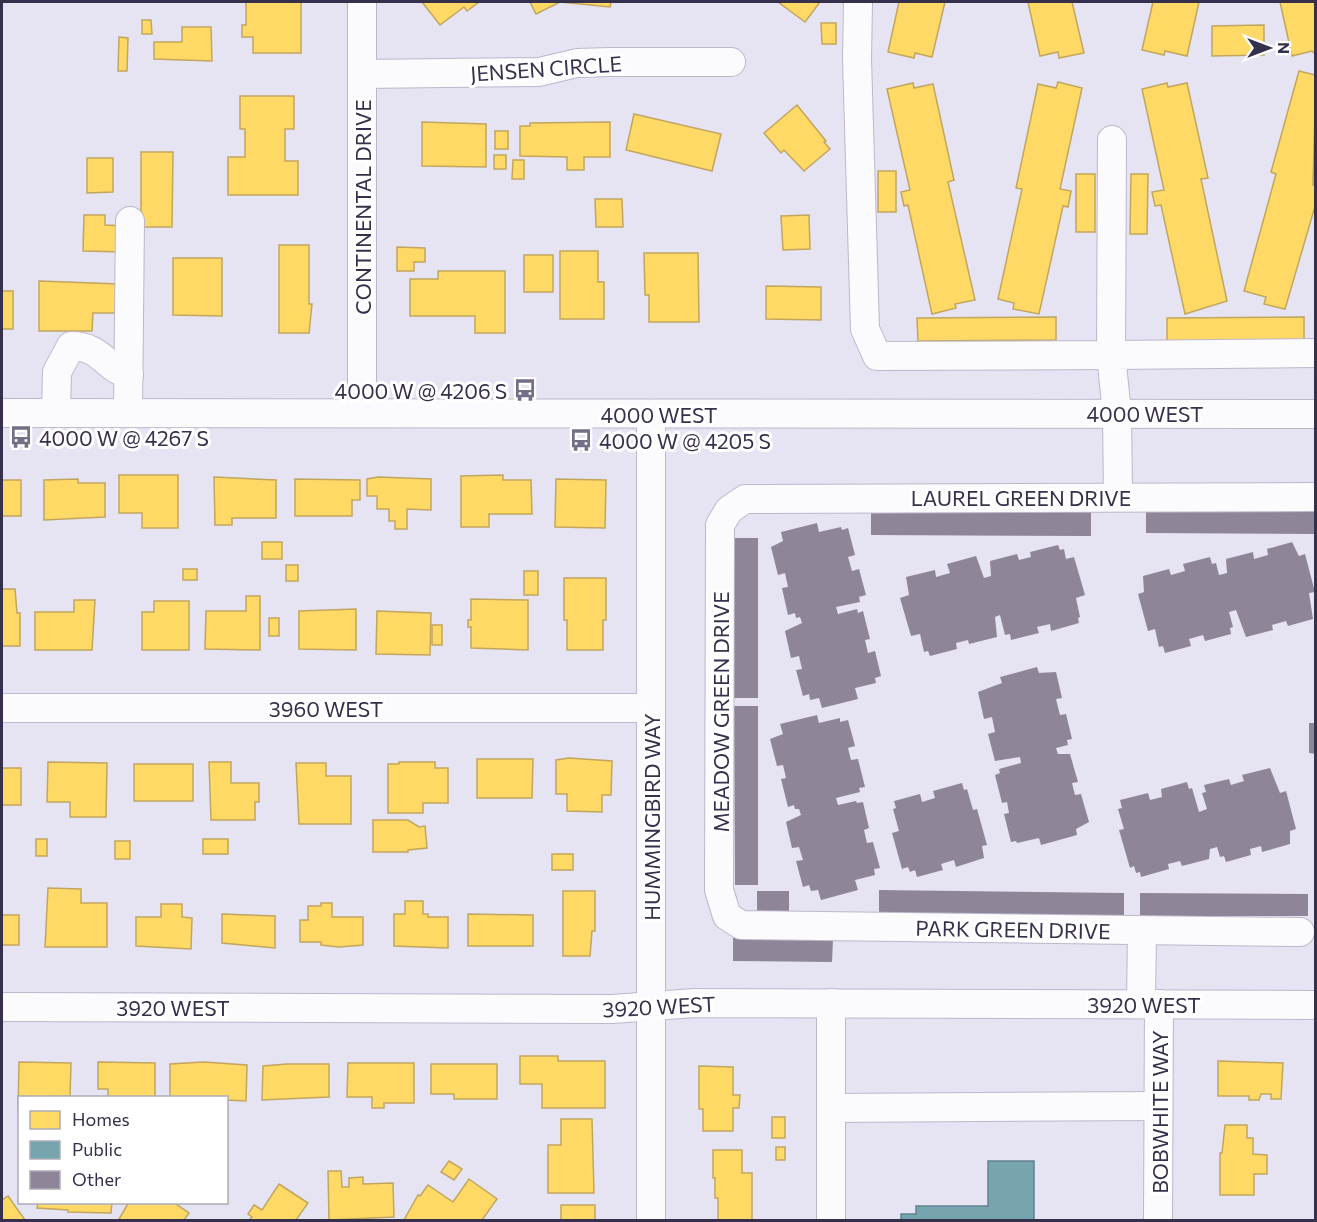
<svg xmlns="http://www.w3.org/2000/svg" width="1317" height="1222" viewBox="0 0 1317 1222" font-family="Commissioner,sans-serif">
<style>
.homes{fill:#ffd966;stroke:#c2a65e;stroke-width:1.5}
.public{fill:#76a5af;stroke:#628291;stroke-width:1.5}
.building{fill:#8e8698}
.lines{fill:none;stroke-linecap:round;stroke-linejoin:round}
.minor-casing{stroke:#bcb8cb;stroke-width:30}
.minor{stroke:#fbfbfd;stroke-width:28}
.labels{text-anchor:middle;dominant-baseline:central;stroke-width:6;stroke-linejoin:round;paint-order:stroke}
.street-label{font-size:21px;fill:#35304b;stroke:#fff}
.poi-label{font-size:21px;fill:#35304b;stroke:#fff;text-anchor:start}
</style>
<rect width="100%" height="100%" fill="#e6e3f3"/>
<!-- homes -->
<g class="homes">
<polygon points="246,2 301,2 301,53 253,53 253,37 242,37 242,25 246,25"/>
<polygon points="422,2 479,2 467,11 464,7 440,25"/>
<polygon points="530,2 611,2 610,7 560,2 536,14"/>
<polygon points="778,2 820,2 805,22"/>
<polygon points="899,2 945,2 932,57 915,53 914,58 888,52"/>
<polygon points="1028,2 1072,2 1084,53 1059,58 1058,52 1040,56"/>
<polygon points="1153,2 1199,2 1187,56 1165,51 1164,55 1142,50"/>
<polygon points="1280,2 1316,2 1316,55 1312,51 1292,56"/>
<polygon points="142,20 151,20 152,34 142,34"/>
<polygon points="821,23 836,23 836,44 822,44"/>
<polygon points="1264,25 1264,55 1212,56 1212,26"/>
<polygon points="182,27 211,27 212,61 154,59 154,42 182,42"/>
<polygon points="119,37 128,38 127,71 118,71"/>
<polygon points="1299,71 1315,75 1316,73 1313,185 1316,185 1316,203 1285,309 1264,304 1266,297 1244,291 1276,174 1271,172"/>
<polygon points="1058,82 1082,88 1060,189 1071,191 1068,207 1063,206 1039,314 1013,309 1014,303 998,299 1022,189 1016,188 1038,84 1056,88"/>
<polygon points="913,83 914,88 933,84 954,180 948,182 975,300 955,304 956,308 932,314 908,205 904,206 901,192 910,190 887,89"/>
<polygon points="1167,83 1168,87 1187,83 1208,178 1201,179 1227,301 1185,314 1161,205 1155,206 1152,192 1164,190 1142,89"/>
<polygon points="240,96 294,96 294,129 285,129 285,161 298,161 298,195 228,195 228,157 245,157 245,129 240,129"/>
<polygon points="797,105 826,141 824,142 830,149 804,171 784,150 781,153 764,133"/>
<polygon points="634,114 721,134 712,171 626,150"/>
<polygon points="422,122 486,124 486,167 422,166"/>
<polygon points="610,122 610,157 584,157 584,170 567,170 567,157 520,156 520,126 530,126 530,123"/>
<rect x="495" y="131" width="13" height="18"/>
<polygon points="141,152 173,152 172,227 141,227"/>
<rect x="494" y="155" width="12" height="14"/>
<polygon points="87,158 113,158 113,192 87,193"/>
<polygon points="513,160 524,160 524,179 512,179"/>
<rect x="878" y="171" width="18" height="41"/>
<rect x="1076" y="174" width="19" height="58"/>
<polygon points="1131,174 1148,174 1147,234 1130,234"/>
<polygon points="595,199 622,199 623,227 596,227"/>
<polygon points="84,215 105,215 105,225 126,226 126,252 83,251"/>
<polygon points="809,215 810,249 783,250 781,216"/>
<polygon points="279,245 309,245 309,304 312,304 309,333 279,333"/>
<polygon points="397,247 425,248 425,262 414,262 414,271 397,271"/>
<polygon points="560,251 598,251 598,282 604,282 604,319 560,319"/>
<polygon points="644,253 698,253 699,322 649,322 649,295 645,295"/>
<rect x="524" y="255" width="29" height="37"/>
<polygon points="173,258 222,258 222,316 173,315"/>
<polygon points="438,271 505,271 505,333 475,333 475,316 410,316 410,279 438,279"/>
<polygon points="39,281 119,284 119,313 93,313 92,331 39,331"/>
<polygon points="766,286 821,287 821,320 766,319"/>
<rect x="2" y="291" width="11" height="38"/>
<polygon points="1056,317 1056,340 918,341 917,318"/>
<polygon points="1304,317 1304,340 1167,341 1167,318"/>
<polygon points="119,475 178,475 178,528 142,528 142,513 119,513"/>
<polygon points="503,475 503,480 531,480 532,514 489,514 489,527 461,527 461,476"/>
<polygon points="214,477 276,480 276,518 232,518 232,525 215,525"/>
<polygon points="378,477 431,479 431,510 407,509 407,529 395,529 395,521 389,521 389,509 377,509 377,496 367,496 367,479"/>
<polygon points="78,479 78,483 105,483 105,517 44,520 44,480"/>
<polygon points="295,479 360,480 360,500 352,500 352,516 295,516"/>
<polygon points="556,479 606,480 605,528 555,527"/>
<rect x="2" y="480" width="19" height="36"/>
<rect x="262" y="542" width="20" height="17"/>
<rect x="286" y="565" width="12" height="16"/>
<rect x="183" y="569" width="14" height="11"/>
<rect x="524" y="571" width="14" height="24"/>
<polygon points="564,578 606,578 606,620 603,620 603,650 567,650 567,620 564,620"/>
<polygon points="2,589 15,589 17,613 20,613 20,646 2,646"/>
<polygon points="246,596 260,596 260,650 205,649 206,611 246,611"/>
<polygon points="471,599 528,600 528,650 471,648 471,627 468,627 468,620 471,620"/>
<polygon points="74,600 95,600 92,650 35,650 35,612 74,612"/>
<polygon points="154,601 189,601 189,650 142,650 142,612 154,612"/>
<polygon points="356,609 356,650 299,649 299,611"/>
<polygon points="377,611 431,613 430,655 376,654"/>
<rect x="269" y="618" width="10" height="18"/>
<rect x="432" y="625" width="10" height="20"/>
<polygon points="569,758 612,761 611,795 602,795 602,812 567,811 567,794 556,794 556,760"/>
<polygon points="477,759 533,759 532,798 477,798"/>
<polygon points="48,762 107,763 106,817 70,817 70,802 47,802"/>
<polygon points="209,762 231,762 231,783 259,783 259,802 255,802 255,820 211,820"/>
<polygon points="399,762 435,762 435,768 448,768 448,803 423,803 423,813 388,813 388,764 399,764"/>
<polygon points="296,763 326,763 326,776 351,776 351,824 299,824"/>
<rect x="134" y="764" width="59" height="37"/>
<rect x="2" y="768" width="19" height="37"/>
<polygon points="373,820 408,820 419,827 425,826 427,848 408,850 408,852 373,852"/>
<rect x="36" y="839" width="11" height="17"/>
<rect x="203" y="839" width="25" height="15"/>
<rect x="115" y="841" width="15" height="18"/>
<rect x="552" y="854" width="21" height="16"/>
<polygon points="48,888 81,889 81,903 107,903 107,947 45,947"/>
<polygon points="563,891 595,891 595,931 592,931 590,956 563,956"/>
<polygon points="405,901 423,901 423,914 428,914 428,917 448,917 448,948 394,946 394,914 405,914"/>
<polygon points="321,903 332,903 332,917 363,917 363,945 339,947 321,945 321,942 300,942 300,920 308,920 308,906 321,906"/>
<polygon points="161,904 182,904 182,917 192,918 191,949 136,946 136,917 161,917"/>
<polygon points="222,914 275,916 275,948 222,943"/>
<polygon points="468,914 533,915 533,946 468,946"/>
<rect x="2" y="915" width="17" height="30"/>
<polygon points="520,1056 558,1056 558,1061 605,1061 605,1108 542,1108 542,1084 520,1084"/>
<polygon points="1218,1061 1283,1063 1281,1099 1271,1099 1271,1094 1261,1094 1259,1100 1249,1100 1249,1096 1218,1096"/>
<polygon points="19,1062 71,1063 70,1096 20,1098 18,1110"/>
<polygon points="98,1062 155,1063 155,1098 108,1098 108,1089 98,1089"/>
<polygon points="204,1062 247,1065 246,1101 226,1100 226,1098 170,1098 170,1064"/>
<polygon points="348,1063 414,1063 414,1103 384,1103 384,1108 372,1108 372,1097 347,1097"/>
<polygon points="287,1064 329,1064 329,1097 262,1100 263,1066"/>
<polygon points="431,1064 497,1064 497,1099 454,1099 454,1094 431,1094"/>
<polygon points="699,1066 733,1067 733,1095 740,1095 739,1108 733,1108 733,1131 703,1131 703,1109 699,1109"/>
<rect x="772" y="1117" width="13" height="21"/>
<polygon points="561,1119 592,1119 594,1193 548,1193 548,1145 561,1145"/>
<polygon points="1225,1125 1247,1125 1247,1138 1253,1138 1253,1154 1267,1155 1267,1174 1254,1174 1254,1195 1220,1195 1220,1153 1222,1153"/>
<rect x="776" y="1147" width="9" height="13"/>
<polygon points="713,1150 742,1150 742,1173 752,1173 752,1220 718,1220 718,1198 715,1198 715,1178 713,1178"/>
<polygon points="449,1161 462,1169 454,1180 441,1172"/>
<polygon points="328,1171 341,1171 342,1187 349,1187 349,1178 363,1177 363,1184 393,1183 394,1217 329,1220"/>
<polygon points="469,1179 497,1199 482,1220 404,1220 418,1195 420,1196 428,1185 453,1202"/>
<polygon points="279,1184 308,1203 296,1220 249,1220 252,1217 248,1214 254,1205 262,1210"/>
<polygon points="8,1196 25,1220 2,1220 2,1200"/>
<polygon points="38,1202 112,1202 111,1213 68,1212 68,1210 37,1208"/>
<polygon points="129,1202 173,1202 189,1213 184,1220 121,1220 119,1219"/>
<rect x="561" y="1205" width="34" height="15"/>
</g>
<!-- public -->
<polygon class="public" points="988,1161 1034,1161 1034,1220 901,1220 901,1214 916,1214 916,1206 988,1206"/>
<!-- building -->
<g class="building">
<polygon points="871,510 1091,512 1091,536 871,535"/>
<polygon points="1146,511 1316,511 1316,534 1146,533"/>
<polygon points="817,523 819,532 841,527 842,530 848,528 855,555 848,557 852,571 859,569 866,595 859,597 860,602 836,607 838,614 857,609 858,613 863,611 870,639 865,640 868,653 875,651 881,676 875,678 876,683 855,688 858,699 822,708 819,698 810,700 809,694 803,696 796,670 802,669 799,656 791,658 785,631 802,623 800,617 796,618 795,613 788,615 782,588 788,587 785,573 778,575 771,547 783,541 781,532"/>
<rect x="733" y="538" width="25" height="160"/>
<polygon points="1292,542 1299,556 1305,554 1315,592 1309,593 1313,619 1288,626 1286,621 1272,625 1273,630 1246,637 1236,610 1229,612 1233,627 1230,628 1231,634 1205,641 1203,635 1189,639 1191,646 1165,653 1163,646 1159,647 1155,629 1148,631 1138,594 1144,592 1143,576 1169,569 1171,575 1185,571 1183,564 1210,557 1212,564 1216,563 1219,575 1227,573 1226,559 1253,552 1254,559 1268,555 1267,549"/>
<polygon points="1058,545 1060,550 1064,549 1066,559 1074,557 1085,595 1076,598 1080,617 1078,618 1079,623 1051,631 1050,624 1037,627 1039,633 1011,640 1010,634 1005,635 1000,615 995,617 997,637 969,644 968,640 956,643 957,649 930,656 928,651 924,652 920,634 911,636 900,598 909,595 906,577 935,570 936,577 950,573 947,564 976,556 984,578 991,576 990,561 1017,554 1019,560 1031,557 1030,552"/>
<polygon points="1037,667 1039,673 1056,672 1062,698 1056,699 1060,715 1066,714 1072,739 1067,740 1068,745 1056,748 1058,754 1070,754 1078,782 1072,783 1075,795 1081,794 1089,822 1076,829 1077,835 1041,845 1039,838 1017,843 1016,841 1011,842 1004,814 1009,813 1007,802 1002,803 995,775 1000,773 999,769 1021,763 1020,757 995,761 988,734 995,732 992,717 984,719 978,692 1002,683 1000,677"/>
<polygon points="734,706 758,706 758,885 735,885"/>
<polygon points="817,715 819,723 840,718 840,722 848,720 855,746 848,748 851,760 858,759 865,787 859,788 860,792 836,798 838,805 856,801 857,803 863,802 869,828 864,830 867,843 873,842 880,868 874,869 875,875 855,880 858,890 821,900 818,890 811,891 809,885 803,887 796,861 803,860 799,847 792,848 786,822 801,815 799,809 795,809 794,805 788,807 781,779 786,778 783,765 777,766 770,739 783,734 780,724"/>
<polygon points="1309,723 1316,723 1316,754 1309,753"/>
<polygon points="1270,768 1280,793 1286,791 1296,829 1290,831 1290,844 1262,852 1261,846 1250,849 1251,855 1226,862 1224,856 1220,857 1217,847 1210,849 1209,859 1182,866 1180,861 1168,864 1169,869 1141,877 1140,872 1136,873 1134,866 1130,868 1119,830 1124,829 1118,809 1122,808 1120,800 1148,793 1150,800 1162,797 1161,789 1187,782 1189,789 1192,788 1199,812 1207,809 1202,793 1206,792 1204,785 1229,779 1231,785 1244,781 1242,775"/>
<polygon points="962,783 964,790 967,789 973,810 977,809 987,845 982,846 984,858 956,867 954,860 941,864 943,870 917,877 915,870 910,872 908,867 902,869 892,833 899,831 893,809 896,808 894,801 920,794 922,802 935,798 933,791"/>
<polygon points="879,890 1124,893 1124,916 879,913"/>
<rect x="757" y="891" width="32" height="21"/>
<polygon points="1140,893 1308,894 1308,916 1140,916"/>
<polygon points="733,938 833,939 832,962 733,961"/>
</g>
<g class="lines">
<!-- minor casing -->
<g class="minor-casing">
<g id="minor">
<polyline points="362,2 362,413"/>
<polyline points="858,2 857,59 865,329 877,356 1111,355 1112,140"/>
<polyline points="362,74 539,72 577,63 610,62 731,62"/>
<polyline points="2,413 1316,414"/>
<path d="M 56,413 L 57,372 L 71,346 C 101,346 104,367 129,375"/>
<polyline points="128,413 130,221"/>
<polyline points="1118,497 1117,413 1111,355 1316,353"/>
<polyline points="2,708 650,708"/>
<polyline points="1300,932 741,925 727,916 719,890 720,525 729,510 745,499 1315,497"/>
<polyline points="831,1003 831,1108"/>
<polyline points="1141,1004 1142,931"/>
<polyline points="2,1007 612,1009 695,1003 1316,1005"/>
<polyline points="651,1220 651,414"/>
<polyline points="831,1220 831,1108 1158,1106"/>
<polyline points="1158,1220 1159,1004"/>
</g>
</g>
<!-- minor -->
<use href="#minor" class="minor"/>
</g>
<!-- icons -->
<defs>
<g id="bus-bare" transform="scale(1.8)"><path d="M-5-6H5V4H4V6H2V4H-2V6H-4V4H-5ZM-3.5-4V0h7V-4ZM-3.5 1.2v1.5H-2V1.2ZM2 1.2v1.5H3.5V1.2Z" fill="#736f86" stroke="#fff" stroke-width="2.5" paint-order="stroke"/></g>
</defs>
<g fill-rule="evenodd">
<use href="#bus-bare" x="525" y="390"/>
<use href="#bus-bare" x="21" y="437"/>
<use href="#bus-bare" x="581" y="440"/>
</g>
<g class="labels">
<!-- street labels -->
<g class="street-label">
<text transform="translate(546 68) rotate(-4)">JENSEN CIRCLE</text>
<text transform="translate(362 207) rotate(-90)">CONTINENTAL DRIVE</text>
<text x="1145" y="413">4000 WEST</text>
<text x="659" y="414">4000 WEST</text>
<text x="1021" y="497">LAUREL GREEN DRIVE</text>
<text x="326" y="708">3960 WEST</text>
<text transform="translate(720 712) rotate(-90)">MEADOW GREEN DRIVE</text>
<text transform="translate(651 817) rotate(-90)">HUMMINGBIRD WAY</text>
<text transform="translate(1013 929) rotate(1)">PARK GREEN DRIVE</text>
<text x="1144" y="1004">3920 WEST</text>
<text transform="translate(659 1006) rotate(-3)">3920 WEST</text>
<text x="173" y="1007">3920 WEST</text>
<text transform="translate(1159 1112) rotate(-90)">BOBWHITE WAY</text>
</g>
<!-- poi labels -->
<g class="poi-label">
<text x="507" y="390" text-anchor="end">4000 W @ 4206 S</text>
<text x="39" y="437">4000 W @ 4267 S</text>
<text x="599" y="440">4000 W @ 4205 S</text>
</g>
</g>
<!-- border -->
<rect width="1317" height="1222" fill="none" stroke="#35304b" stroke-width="6"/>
<!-- legend -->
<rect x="18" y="1096" width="210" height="108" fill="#ffffff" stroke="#aeacb7" stroke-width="1.5"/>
<rect x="30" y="1111" width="30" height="18" fill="#ffd966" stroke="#aeacb7" stroke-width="1.5"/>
<text x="72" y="1126" font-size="18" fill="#35304b">Homes</text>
<rect x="30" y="1141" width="30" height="18" fill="#76a5af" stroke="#aeacb7" stroke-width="1.5"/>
<text x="72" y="1156" font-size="18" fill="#35304b">Public</text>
<rect x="30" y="1171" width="30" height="18" fill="#8e8698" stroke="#aeacb7" stroke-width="1.5"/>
<text x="72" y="1186" font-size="18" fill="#35304b">Other</text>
<!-- north arrow -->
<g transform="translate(1269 48) rotate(90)" stroke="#ffffff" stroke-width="4.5" paint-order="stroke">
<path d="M0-4.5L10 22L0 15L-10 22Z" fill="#35304b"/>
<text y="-9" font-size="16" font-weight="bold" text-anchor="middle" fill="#35304b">N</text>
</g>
</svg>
